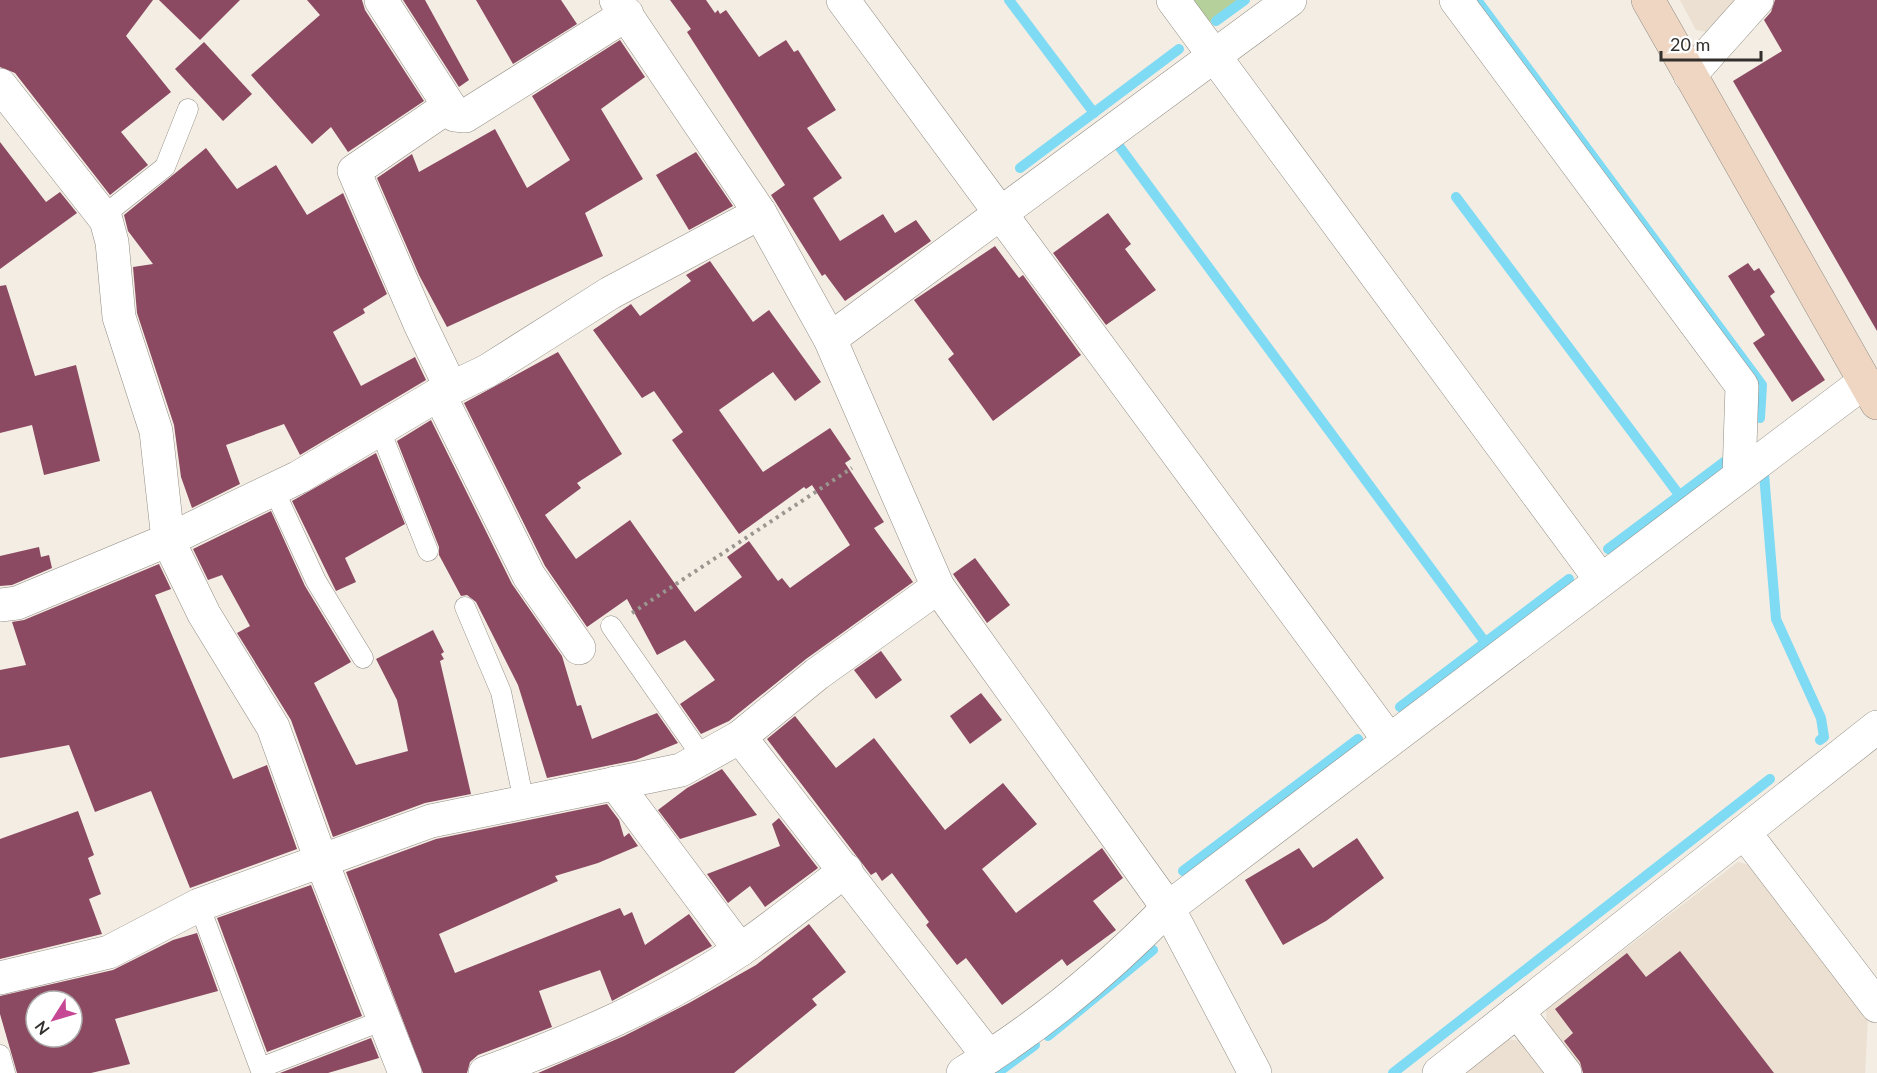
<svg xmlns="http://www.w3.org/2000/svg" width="1877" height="1073" viewBox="0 0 1877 1073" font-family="Lato,sans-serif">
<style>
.built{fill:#ebe0d2}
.green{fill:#b6d09c}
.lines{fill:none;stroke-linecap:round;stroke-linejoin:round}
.stream{stroke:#7fdaf3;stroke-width:10}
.building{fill:#8b4962;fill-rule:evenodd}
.lane-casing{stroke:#928d84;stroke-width:21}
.street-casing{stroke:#928d84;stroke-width:34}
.secondary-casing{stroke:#928d84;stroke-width:34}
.path{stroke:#9a958f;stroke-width:4;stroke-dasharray:3 4.5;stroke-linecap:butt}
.lane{stroke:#fff;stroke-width:20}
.street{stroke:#fff;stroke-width:33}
.secondary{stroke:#eed6c2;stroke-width:33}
</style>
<rect width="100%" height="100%" fill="#f3ede4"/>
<!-- built -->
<g class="built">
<polygon points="1680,0 1740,0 1711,33 1696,30"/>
<polygon points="1738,862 1750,865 1868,1018 1865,1073 1584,1073 1547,1025 1546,1010"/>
<polygon points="1507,1039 1521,1041 1546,1073 1463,1073"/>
</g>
<!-- green -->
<polygon class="green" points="1190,0 1239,0 1207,24"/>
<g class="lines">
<!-- stream -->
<g class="stream">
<polyline points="1009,0 1094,113"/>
<polyline points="1477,0 1762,385 1760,418"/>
<polyline points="1216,21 1245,0"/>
<polyline points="1119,146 1485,642"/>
<polyline points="1020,168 1179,49"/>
<polyline points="1456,197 1680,496"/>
<polyline points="1764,474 1776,619 1821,718 1824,737 1820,740"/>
<polyline points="1608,549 1724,462"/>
<polyline points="1400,707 1569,579"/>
<polyline points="1183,871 1358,739"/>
<polyline points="1048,1036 1153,950"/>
<polyline points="997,1073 1035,1045"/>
<polyline points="1393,1073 1770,779"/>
</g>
</g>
<!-- building -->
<g class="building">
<polygon points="0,0 153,0 126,36 171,92 121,132 148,165 110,195 15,73 0,67"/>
<polygon points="159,0 240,0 200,40"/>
<polygon points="307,0 362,0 365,10 424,101 348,152 331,127 312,144 251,75 320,15"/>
<polygon points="403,0 425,0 469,80 459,87"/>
<polygon points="476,0 561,0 577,24 513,64"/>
<polygon points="670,0 706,0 715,13 718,10 720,14 726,10 759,57 786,40 794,52 798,50 836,110 807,128 842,178 813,198 840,241 883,214 895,233 916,220 931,241 845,301 825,274 822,276 771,195 785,185 687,32 691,29"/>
<polygon points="1775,0 1877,0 1877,331 1733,81 1782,51 1764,20 1771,12"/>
<polygon points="620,40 645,77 601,109 643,179 585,213 603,256 447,327 419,275 377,178 412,154 419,172 495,129 527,188 570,160 532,96"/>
<polygon points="204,42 252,94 223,121 175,69"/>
<polygon points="0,142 46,202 60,192 77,213 0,269"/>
<polygon points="206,148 237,189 276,165 307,215 343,193 387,294 363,309 365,313 333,332 361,386 415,357 426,380 300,455 284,424 226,445 240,484 192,508 181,477 174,425 137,313 133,267 153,264 128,231 124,215"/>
<polygon points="696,152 733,206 689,230 656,175"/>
<polygon points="1108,213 1131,244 1125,249 1156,290 1106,325 1053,253"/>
<polygon points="995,246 1019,278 1023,275 1081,355 993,421 948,359 954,354 914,300"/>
<polygon points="710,261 753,322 769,310 821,382 795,401 773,372 719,410 763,472 830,428 851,459 845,463 884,522 874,528 913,582 806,659 729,721 701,734 680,704 715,680 685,640 657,655 627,599 587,627 545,566 464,403 558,352 622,454 577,483 581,488 545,515 576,559 630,520 695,612 742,577 727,557 749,541 778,581 782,578 790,588 850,545 812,485 806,489 804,487 739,534 672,440 683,432 654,391 642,398 593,330 631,304 640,316 691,281 686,275"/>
<polygon points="1748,263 1754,271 1759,268 1775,292 1770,296 1825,380 1792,402 1753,343 1765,335 1728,276"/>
<polygon points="6,285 35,376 76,365 100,461 44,475 32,425 0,433 0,286"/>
<polygon points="431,420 512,584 562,656 577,706 581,705 592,739 657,713 678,743 636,760 547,778 518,685 476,602 467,595 461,596 439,555 439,547 397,441"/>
<polygon points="376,453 405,524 345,558 356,582 336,591 292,501"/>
<polygon points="271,511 305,586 351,662 314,683 356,765 408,751 397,700 376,659 433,630 444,652 441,654 444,659 440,661 471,794 425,803 333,837 291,720 237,633 250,626 222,575 208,580 193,549"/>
<polygon points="39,547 41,557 49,555 52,568 12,585 0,586 0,556"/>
<polygon points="975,558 1010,605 987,623 953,574"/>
<polygon points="159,564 171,589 155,595 233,779 267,765 297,849 190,888 151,791 95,812 69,745 0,758 0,670 26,665 12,622 24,620"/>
<polygon points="881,651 902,680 876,699 854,670"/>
<polygon points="981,693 1002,720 970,744 950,716"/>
<polygon points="795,716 836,768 874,738 945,830 1003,783 1037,824 982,869 1016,913 1102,848 1123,878 1093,901 1116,930 1067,966 1062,959 1002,1005 966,958 957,965 926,925 929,922 892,873 882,881 876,872 871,875 767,739"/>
<polygon points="722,769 757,815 680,839 658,810 687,788"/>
<polygon points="607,804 619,820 624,837 629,833 638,846 598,863 555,876 558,881 439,934 455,973 620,908 624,916 632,912 645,945 689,914 712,946 612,1001 600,970 539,991 552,1027 478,1055 470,1062 467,1073 423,1073 346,872 436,839"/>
<polygon points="78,811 94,855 88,858 101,894 89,899 102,934 0,959 0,839"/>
<polygon points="779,818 818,868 765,907 750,886 728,903 707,874 780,846 772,824"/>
<polygon points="1357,838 1384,878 1326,921 1283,945 1245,880 1299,848 1313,868"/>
<polygon points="311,885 362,1016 267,1052 217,918"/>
<polygon points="809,924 846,972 812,999 817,1005 734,1073 538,1073 624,1036 689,1003 756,965"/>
<path d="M 197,933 L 218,991 L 115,1019 L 130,1064 L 91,1073 L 17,1073 L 0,1014 L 0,996 L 113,970 L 173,940 ZM 36,1001 L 72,1001 L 72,1037 L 36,1037 Z"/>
<polygon points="1680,951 1774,1073 1583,1073 1580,1062 1564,1041 1573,1033 1555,1009 1627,953 1646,977"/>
<polygon points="371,1038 379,1058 328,1073 280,1073"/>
</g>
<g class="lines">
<!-- lane casing -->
<g class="lane-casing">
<g id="lane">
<polyline points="103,216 165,167 188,109"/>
<polyline points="380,430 428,551"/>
<polyline points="274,490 316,581 363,658"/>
<polyline points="465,607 501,692 524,802"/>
<polyline points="611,626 703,758"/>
<polyline points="199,905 260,1068 384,1020"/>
<polyline points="0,1055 5,1073"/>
</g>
</g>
<!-- street casing -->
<g class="street-casing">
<g id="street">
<polyline points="381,0 455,115 465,116 627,14"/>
<polyline points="616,0 760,213 830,339 938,587 1168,908 1255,1073"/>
<polyline points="843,0 1389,740"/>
<polyline points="1173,0 1601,580"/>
<polyline points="1456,0 1742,386 1739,476"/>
<polyline points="1690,75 1757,0"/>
<polyline points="0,85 106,220 112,242 119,317 156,431 168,540 204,614 273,727 321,860 405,1073"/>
<polyline points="449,106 354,171 420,324 451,388"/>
<polyline points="830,339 1290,0"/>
<polyline points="439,394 529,576 579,648"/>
<polyline points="0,605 17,603 168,540 299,477 439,394 487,371 610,293 760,213"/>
<polyline points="740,737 989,1057"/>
<polyline points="615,783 740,950"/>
<polyline points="1744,832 1877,1006"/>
<polyline points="0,978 109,952 199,905 431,821 681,770 740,737 817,674 938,587"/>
<polyline points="1517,1011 1565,1073"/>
<path d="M 485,1073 C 572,1041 662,1003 740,950 C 776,925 811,897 846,870"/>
<path d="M 963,1073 C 1038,1028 1107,970 1168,908 L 1864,382"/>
<polyline points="1439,1073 1877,727"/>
</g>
</g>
<!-- secondary casing -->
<g class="secondary-casing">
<polyline id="secondary" points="1648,0 1877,403"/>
</g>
<!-- path -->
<polyline class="path" points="632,613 852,468"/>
<!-- lane -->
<use href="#lane" class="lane"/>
<!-- street -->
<use href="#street" class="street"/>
<!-- secondary -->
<use href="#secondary" class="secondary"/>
</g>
<!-- north arrow -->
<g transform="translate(54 1019) rotate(233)"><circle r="28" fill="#ffffff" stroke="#adacab" stroke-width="1.5"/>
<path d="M0-4.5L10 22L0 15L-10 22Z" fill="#c64794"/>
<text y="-9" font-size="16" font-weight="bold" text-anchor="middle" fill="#322f2c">N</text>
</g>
<!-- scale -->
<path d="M1661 51v9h100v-9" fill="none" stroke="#322f2c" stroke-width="3"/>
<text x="1670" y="51" font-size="18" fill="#322f2c" stroke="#ffffff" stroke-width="4.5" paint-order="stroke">20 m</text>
</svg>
